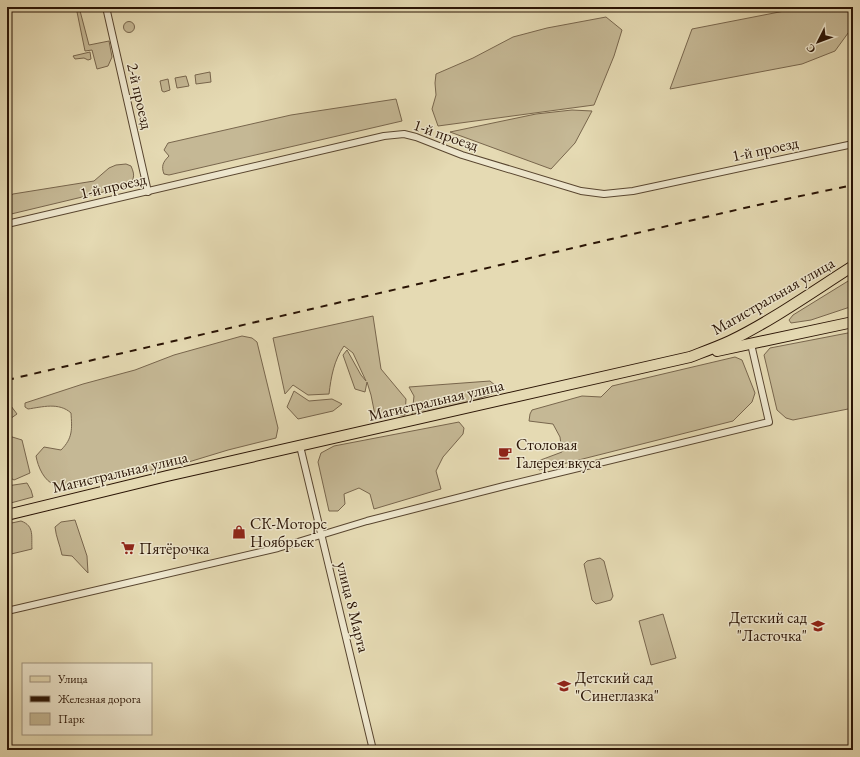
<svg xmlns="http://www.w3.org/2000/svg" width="860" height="757" viewBox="0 0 860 757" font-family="'EB Garamond',serif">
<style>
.green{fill:#c5b895;stroke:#78664d}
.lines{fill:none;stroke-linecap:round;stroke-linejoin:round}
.street-casing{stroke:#594630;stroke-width:8}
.primary-casing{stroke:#2a1405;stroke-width:12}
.street{stroke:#eee7ce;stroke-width:6}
.primary{stroke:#e5dab3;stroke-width:10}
.rail{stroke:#2a1405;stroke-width:2;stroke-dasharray:7 7;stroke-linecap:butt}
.labels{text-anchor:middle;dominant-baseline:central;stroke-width:3;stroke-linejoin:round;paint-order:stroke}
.street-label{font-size:16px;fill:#2a1405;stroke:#eee7ce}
.poi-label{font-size:16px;fill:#2a1405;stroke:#eee7ce;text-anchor:start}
</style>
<rect width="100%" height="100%" fill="#e5dab3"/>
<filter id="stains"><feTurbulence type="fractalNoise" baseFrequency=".005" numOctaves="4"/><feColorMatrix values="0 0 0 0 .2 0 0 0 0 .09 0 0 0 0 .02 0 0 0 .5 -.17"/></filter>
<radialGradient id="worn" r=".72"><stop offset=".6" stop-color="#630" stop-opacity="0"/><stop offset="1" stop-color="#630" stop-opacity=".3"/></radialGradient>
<!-- green -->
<g class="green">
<polygon points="76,7 79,7 89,45 109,41 112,57 108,66 97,69 92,50 85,51"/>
<polygon points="805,7 853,7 851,29 835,51 802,64 670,89 692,29"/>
<polygon points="606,17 622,30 614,56 594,105 438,126 432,109 436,95 435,83 436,74 473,58 513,37 547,28"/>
<circle cx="129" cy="27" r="5.5"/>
<polygon points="90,52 91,59 88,60 84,58 75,59 73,56"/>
<polygon points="210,72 211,82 196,84 195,75"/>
<polygon points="186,76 189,86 177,88 175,78"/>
<polygon points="168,79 170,90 164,92 162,91 160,81"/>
<path d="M 396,99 L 402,121 L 169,175 L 164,174 C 161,166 163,162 169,156 L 164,150 L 168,143 L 291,115 Z"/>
<polygon points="572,110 592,111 575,143 551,169 450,132 536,114"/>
<path d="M 126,164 L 131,166 C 136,177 134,181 124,187 L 7,215 L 7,198 L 13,194 L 94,181 L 109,168 L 116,165 Z"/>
<polygon points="853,278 853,306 811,320 791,323 789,320 793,315"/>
<path d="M 373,316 L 381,369 L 406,399 L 405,415 L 375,415 L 371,395 L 367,382 L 365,392 L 355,389 L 343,355 L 347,350 L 361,375 L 366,381 L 353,353 L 344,346 C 334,360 331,377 329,394 L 308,395 L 293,385 L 285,394 L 273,338 Z"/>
<polygon points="853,332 853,408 793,420 786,418 777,410 764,355 770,348"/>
<path d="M 242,336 L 252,338 L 257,342 L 278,428 L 276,438 L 228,450 L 182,464 L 64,487 C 61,486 57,487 55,485 C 44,481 38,467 36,456 L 44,447 L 61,450 C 73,438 72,429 71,413 C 59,402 42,407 28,409 L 25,407 L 25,403 L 83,384 L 135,370 L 174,355 Z"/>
<polygon points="735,357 742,360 755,393 752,402 733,421 539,470 538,461 562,452 560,437 553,424 529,421 530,414 532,410 582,396 601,397 612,386"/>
<polygon points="490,381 496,386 494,393 475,400 412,415 414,396 409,387"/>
<polygon points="294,391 309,401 332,399 342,404 333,411 298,419 287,407"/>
<polygon points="11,406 17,414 7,421 7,407"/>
<polygon points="459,422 464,428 463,434 443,457 436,471 441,489 374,509 370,494 359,488 344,494 345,504 338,511 329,511 318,462 321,453 334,446"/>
<polygon points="7,429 9,436 22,440 30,473 14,480 7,476"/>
<polygon points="27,483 31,490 33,497 7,504 7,486"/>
<path d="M 75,520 L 87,556 L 88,573 L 72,556 L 62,555 C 60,545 56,537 55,527 L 61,522 Z"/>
<path d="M 21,521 C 35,526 31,537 32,549 L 7,555 L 7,524 Z"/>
<polygon points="600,558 604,561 613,596 611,600 596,604 592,600 584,564 587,561"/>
<polygon points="663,614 676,658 651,665 639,621"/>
</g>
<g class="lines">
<!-- street casing -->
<g class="street-casing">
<g id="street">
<polyline points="106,7 148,192"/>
<polyline points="7,224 384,136 404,134 416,137 462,155 581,191 604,194 633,191 853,144"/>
<polyline points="300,446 373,750"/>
<polyline points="7,611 278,548 367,521 508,485 769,422 751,344"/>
</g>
</g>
<!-- primary casing -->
<g class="primary-casing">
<g id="primary">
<polyline points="717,351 853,322"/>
<path d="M 7,515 L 167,476 L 690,357 C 703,352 717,347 730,341 C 773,320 812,292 853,266"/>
</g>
</g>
<!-- street -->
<use href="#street" class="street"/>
<!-- primary -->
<use href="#primary" class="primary"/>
<!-- rail -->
<polyline class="rail" points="7,380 753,206 853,185"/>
</g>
<!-- icons -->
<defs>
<g id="cafe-bare" transform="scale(1.08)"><path d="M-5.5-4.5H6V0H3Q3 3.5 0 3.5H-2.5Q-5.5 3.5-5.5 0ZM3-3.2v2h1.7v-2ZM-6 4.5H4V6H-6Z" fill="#8f2418" stroke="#eee7ce" stroke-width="2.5" paint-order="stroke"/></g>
<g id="shop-bare" transform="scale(1.08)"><path d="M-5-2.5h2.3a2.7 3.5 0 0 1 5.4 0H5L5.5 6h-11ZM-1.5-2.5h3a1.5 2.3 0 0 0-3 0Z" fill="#8f2418" stroke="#eee7ce" stroke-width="2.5" paint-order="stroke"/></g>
<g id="supermarket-bare" transform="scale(1.08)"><path d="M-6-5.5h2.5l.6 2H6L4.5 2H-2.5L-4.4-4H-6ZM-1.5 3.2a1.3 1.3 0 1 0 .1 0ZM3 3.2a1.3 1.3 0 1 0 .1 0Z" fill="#8f2418" stroke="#eee7ce" stroke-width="2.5" paint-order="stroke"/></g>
<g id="school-bare" transform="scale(1.08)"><path d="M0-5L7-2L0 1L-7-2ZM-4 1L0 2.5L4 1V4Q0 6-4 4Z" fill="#8f2418" stroke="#eee7ce" stroke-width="2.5" paint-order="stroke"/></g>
</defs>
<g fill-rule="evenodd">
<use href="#cafe-bare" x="505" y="453"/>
<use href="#shop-bare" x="239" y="532"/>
<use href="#supermarket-bare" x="128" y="548"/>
<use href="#school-bare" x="818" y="626"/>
<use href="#school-bare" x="564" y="686"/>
</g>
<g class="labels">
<!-- street labels -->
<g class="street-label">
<text transform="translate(140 96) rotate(77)">2-й проезд</text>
<text transform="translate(446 135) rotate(19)">1-й проезд</text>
<text transform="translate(765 149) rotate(-12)">1-й проезд</text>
<text transform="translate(113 186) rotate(-13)">1-й проезд</text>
<text transform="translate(773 296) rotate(-30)">Магистральная улица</text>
<text transform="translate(436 400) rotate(-13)">Магистральная улица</text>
<text transform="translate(120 472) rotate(-13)">Магистральная улица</text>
<text transform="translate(353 607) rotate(76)">улица 8 Марта</text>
</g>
<!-- poi labels -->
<g class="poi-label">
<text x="516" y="444">Столовая<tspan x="516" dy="18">Галерея вкуса</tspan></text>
<text x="250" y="523">СК-Моторс<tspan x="250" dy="18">Ноябрьск</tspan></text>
<text x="139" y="548">Пятёрочка</text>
<text x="807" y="617" text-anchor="end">Детский сад<tspan x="807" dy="18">"Ласточка"</tspan></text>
<text x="575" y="677">Детский сад<tspan x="575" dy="18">"Синеглазка"</tspan></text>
</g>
</g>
<!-- margin -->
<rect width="860" height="757" fill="none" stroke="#e5dab3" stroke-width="24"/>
<rect x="8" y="8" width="844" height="741" fill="none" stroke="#2a1405" stroke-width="2"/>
<rect x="12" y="12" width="836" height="733" fill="none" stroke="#2a1405"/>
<!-- legend -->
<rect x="22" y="663" width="130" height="72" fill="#eee7ce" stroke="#a0937e"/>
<rect x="30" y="676" width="20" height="6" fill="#e5dab3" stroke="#a0937e"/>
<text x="58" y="683" font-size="12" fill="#2a1405">Улица</text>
<rect x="30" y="696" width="20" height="6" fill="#2a1405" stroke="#a0937e"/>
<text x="58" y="703" font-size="12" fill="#2a1405">Железная дорога</text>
<rect x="30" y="713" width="20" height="12" fill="#c5b895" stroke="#a0937e"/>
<text x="58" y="723" font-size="12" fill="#2a1405">Парк</text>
<!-- north arrow -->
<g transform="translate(818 42) rotate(228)" stroke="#eee7ce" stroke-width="3" paint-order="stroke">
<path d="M0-3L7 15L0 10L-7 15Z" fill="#2a1405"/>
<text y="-6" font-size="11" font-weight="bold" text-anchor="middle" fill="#2a1405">С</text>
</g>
<rect width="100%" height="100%" filter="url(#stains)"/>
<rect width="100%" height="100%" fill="url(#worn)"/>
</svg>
